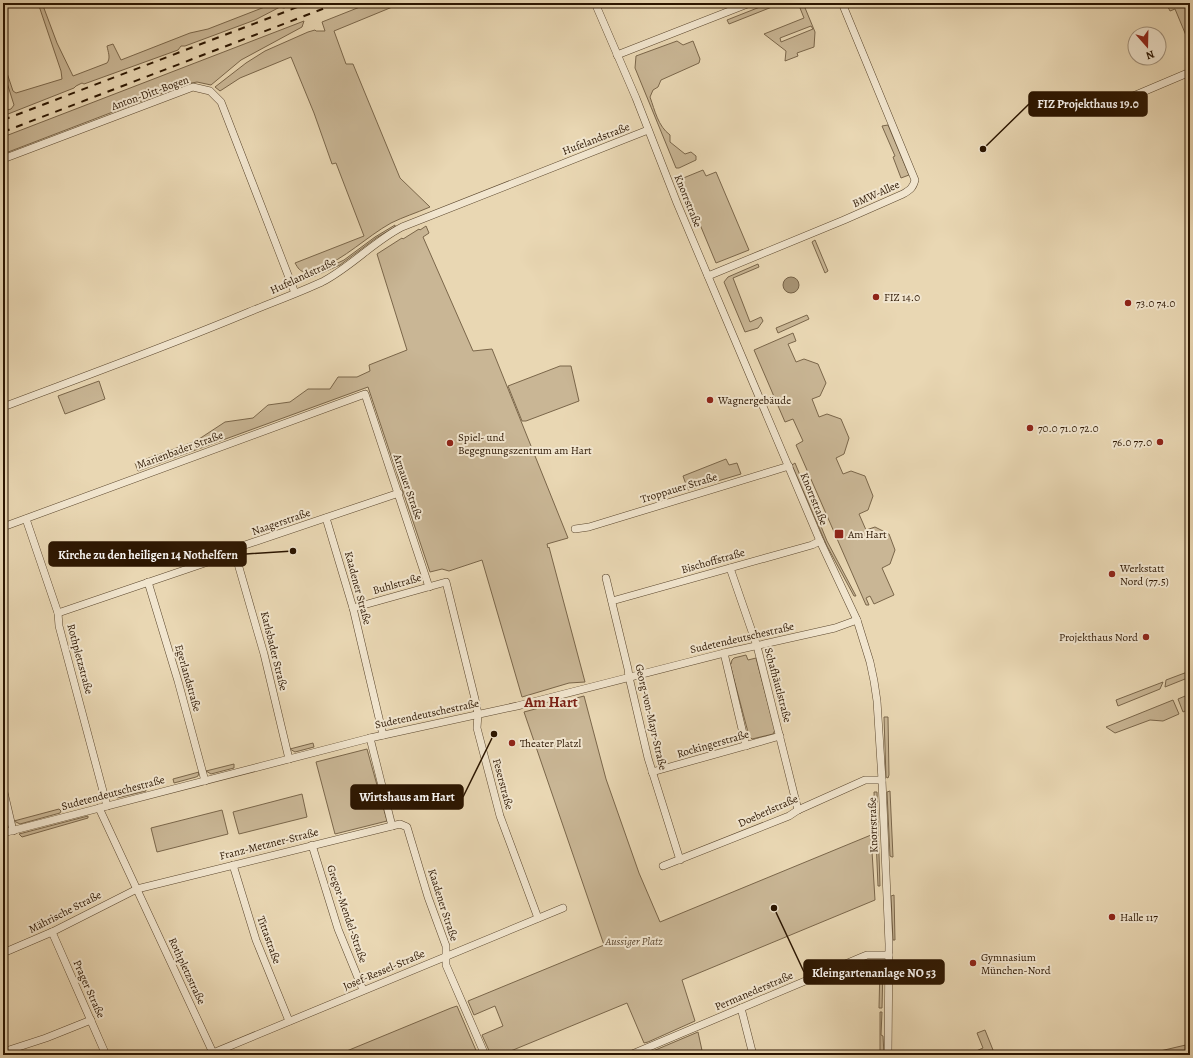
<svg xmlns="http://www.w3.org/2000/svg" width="1193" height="1058" viewBox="0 0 1193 1058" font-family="Alegreya,serif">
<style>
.green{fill:#c9b695;stroke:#7a664a;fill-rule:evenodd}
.water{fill:#a89576;stroke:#766247}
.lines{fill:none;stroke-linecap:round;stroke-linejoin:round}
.minor-casing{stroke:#5a462d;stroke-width:8}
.minor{stroke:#f1e5ce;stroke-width:7}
.rail{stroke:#2b1500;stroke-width:2;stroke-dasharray:7 7;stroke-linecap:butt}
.poi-dot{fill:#8f2418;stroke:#f1e5ce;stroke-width:1.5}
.labels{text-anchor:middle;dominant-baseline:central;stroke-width:4;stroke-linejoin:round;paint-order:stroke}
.street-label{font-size:11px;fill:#2b1500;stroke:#f1e5ce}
.poi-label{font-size:11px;fill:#2b1500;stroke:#f1e5ce;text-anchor:start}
.park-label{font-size:11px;font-style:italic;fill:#5a452d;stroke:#f1e5ce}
.district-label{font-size:15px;font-weight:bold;fill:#7a1f14;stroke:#f1e5ce}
.leader{fill:none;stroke:#2b1500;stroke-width:1.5}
.callout-dot{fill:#2b1500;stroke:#f1e5ce;stroke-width:1.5}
.callout{fill:#2b1500;stroke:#2b1500;stroke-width:1.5}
.callout-label{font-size:12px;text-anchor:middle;font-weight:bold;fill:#fff}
</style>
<rect width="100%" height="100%" fill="#e9d7b3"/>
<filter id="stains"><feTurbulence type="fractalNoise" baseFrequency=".005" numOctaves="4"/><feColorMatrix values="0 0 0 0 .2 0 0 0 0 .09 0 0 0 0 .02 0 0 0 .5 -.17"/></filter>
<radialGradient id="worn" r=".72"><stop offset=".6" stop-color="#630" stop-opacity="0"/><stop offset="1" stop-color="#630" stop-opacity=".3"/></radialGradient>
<!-- green -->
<g class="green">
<path d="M 38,3 L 42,3 L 57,43 L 73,76 L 107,63 C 111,58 108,52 107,46 L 113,44 L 121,60 L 190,33 L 208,29 L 275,3 L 296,3 L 284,8 L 280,7 L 255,20 L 185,46 L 181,46 L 178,50 L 84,84 L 82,83 L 76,86 L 74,88 L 3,116 L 3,111 L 11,109 L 14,105 L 3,70 L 3,61 L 13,91 L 16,93 L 62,79 L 61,71 Z"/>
<path d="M 370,3 L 402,3 L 334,31 L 346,64 L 353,64 L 400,178 L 430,207 C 416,213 403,217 391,223 C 366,237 345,259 318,269 C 314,270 310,273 306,272 C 300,272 298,268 295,263 L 364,236 L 336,163 L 332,164 L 314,113 L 291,57 L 240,78 L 220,91 L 215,87 L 246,63 L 265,51 L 308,32 L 315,30 L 316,31 L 325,31 L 322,22 Z"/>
<polygon points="770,3 782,3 729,24 727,20"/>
<path d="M 798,3 L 803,3 L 815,32 L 814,47 L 797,53 L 798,56 L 785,61 L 786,51 L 764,34 L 804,18 ZM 811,26 L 813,29 L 781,42 L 780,38 Z"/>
<polygon points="1166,3 1190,3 1190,45 1175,9 1170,11"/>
<polygon points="304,21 302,27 241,60 211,85 197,82 186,84 3,154 3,137"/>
<path d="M 677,41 L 683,45 L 693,41 L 700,59 L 699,63 L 661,80 L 658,87 L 653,90 L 650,97 C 655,111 658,126 670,135 L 670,142 L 685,154 L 691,152 L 696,156 L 696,160 L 679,168 L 676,168 L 635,68 L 636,56 Z"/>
<polygon points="888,125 909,175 901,178 893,157 895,156 882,126"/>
<polygon points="703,170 706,176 716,172 749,250 716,263 681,179"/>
<polygon points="395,225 395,227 376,238 340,265 310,278 310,276 344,260 375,237"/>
<polygon points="426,226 429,233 423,237 473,351 492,349 568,538 547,544 548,548 549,547 585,682 569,683 522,697 482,560 449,571 442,569 430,572 368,387 138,471 135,463 196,441 225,422 253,418 268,405 290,402 308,389 330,389 338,377 357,377 370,371 369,365 407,350 377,254 402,238 403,239 419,229 420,230"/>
<polygon points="815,240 828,271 825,273 812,242"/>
<polygon points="758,264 759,267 733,278 750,322 761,317 763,321 758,328 745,332 724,282 728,277"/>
<polygon points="807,315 809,319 778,333 776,328"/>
<polygon points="793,333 796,341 788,344 796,362 804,359 818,364 826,383 820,396 812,399 819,417 827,414 841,419 849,438 844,454 836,458 843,474 851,471 865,476 873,496 868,510 859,514 866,530 875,527 889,534 895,550 890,564 882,568 894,595 874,604 870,596 866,598 869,605 866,605 796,445 803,441 793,419 785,422 754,350"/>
<polygon points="560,366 571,366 579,401 526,421 522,421 508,386"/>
<polygon points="99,381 105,399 65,414 58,396"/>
<polygon points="726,459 729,465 737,463 741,474 688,490 683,476"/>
<polygon points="795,463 827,541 856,596 854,596 827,546 792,465"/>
<polygon points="746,655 748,660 756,658 775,730 773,734 752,739 749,736 730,664 731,664 732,660 734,658"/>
<polygon points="1190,671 1190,677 1165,687 1166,680"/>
<polygon points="1163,682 1160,689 1118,706 1116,700"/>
<polygon points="1190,694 1190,710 1189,709 1183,712 1178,699"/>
<polygon points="584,696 606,779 639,873 660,922 871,835 875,900 682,980 695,1021 648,1042 644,1043 627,1003 501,1055 491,1055 482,1035 503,1026 495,1006 474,1015 468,1001 604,945 524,712"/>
<polygon points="1173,700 1179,714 1163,721 1150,720 1115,733 1106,727"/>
<polygon points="471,702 471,704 466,707 439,715 437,714 436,711"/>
<polygon points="884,717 888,717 889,775 888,778 886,777"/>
<polygon points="313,743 314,747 295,752 290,749"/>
<polygon points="367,749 387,821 335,834 316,762"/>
<polygon points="234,764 234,768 211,774 206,771"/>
<polygon points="199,772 198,776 196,777 174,783 173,779"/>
<polygon points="145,786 146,791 117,798 116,794"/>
<polygon points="890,791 893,857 892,857 890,856 887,792"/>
<polygon points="874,792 877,792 880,886 878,886"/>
<polygon points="302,794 307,817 239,834 233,812"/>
<polygon points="59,809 61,811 60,813 20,824 14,821"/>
<polygon points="222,810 228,834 157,852 151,828"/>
<polygon points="88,816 88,818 22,837 19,834"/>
<polygon points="894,895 895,940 893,940 891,896"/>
<polygon points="880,966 885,966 883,968 882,1008 879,1008"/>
<polygon points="457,1006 478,1055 337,1055 451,1008"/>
<polygon points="880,1012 882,1012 881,1035 883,1036 884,1055 880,1055"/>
<polygon points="985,1030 995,1055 967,1055 983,1048 977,1033"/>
<polygon points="698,1032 703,1055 646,1055 646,1054"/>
<polygon points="1190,1044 1190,1055 1143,1055"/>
</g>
<!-- water -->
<circle class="water" cx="791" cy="285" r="8"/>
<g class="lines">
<!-- minor casing -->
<g class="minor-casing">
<g id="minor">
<polyline points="595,3 636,98 677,203 820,541 857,620 870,662 874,681 877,701 882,780 889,944 888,1055"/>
<polyline points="617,55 750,3"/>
<polyline points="1112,105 1190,72"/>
<polyline points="3,159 193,87 210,91 221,102 295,293"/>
<path d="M 708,276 L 844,220 L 903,194 C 910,190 913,188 915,180 L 842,3"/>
<path d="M 3,407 C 85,376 168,346 249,312 C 273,302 298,293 322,282 C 351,267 373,242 402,227 L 648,130"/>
<polyline points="326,518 353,608 383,735"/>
<polyline points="26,519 58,613 59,626 107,806"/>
<polyline points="3,527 365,394 429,587"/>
<polyline points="575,529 589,527 789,466"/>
<polyline points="234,550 264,654 289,759"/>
<polyline points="730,568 757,646 798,810"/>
<polyline points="606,578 628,669 629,677 648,758 680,860"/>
<polyline points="148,582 178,681 205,781"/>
<polyline points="612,601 812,545 820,541"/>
<polyline points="353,608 446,582 475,699 478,714 477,728 500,816 538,918"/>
<polyline points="58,613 205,563 242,546 399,493"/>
<polyline points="724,653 746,746"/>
<polyline points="370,738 392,826"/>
<polyline points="652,772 780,736"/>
<polyline points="3,788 13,831"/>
<polyline points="99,808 214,1055"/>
<polyline points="3,833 370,738 517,706 724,653 835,628 857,620"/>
<polyline points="312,845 338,929 363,990"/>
<polyline points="233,865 256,940 289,1021"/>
<polyline points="663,866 789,816 798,810 865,780 882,780"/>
<polyline points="52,932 106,1055"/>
<polyline points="3,953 52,932 137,889 400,824 407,827 428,897 446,946 446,965 485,1055"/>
<polyline points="741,1008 753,1055"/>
<polyline points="3,1052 46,1038 91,1020"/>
<polyline points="213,1053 563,908"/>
<polyline points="630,1055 862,957 867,955 889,955"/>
</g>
</g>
<!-- minor -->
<use href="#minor" class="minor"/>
<!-- rail -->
<g class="rail">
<polyline points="3,120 308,3"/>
<polyline points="3,132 338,3"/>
</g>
</g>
<!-- markers -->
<g class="poi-dot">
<circle cx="876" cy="297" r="4"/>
<circle cx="1128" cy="303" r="4"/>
<circle cx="710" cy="400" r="4"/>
<circle cx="1030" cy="428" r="4"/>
<circle cx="1160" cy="442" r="4"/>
<circle cx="450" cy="443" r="4"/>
<rect x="834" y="529" width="10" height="10" rx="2"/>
<circle cx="1112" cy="574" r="4"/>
<circle cx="1146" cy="637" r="4"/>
<circle cx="512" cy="743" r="4"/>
<circle cx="1112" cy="917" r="4"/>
<circle cx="973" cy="963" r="4"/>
</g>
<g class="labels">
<!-- street labels -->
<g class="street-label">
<text transform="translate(150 93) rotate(-20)">Anton-Ditt-Bogen</text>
<text transform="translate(596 139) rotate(-21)">Hufelandstraße</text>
<text transform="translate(876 194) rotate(-24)">BMW-Allee</text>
<text transform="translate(688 201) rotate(68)">Knorrstraße</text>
<text transform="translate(303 276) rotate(-25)">Hufelandstraße</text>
<text transform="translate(180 450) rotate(-20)">Marienbader Straße</text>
<text transform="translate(408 487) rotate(71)">Arnauer Straße</text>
<text transform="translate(679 488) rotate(-17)">Troppauer Straße</text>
<text transform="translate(814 499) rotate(68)">Knorrstraße</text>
<text transform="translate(281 522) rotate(-19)">Naagerstraße</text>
<text transform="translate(713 561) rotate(-16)">Bischoffstraße</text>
<text transform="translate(397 584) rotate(-16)">Buhlstraße</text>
<text transform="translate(358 588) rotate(75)">Kaadener Straße</text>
<text transform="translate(742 638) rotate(-13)">Sudetendeutschestraße</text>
<text transform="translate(274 651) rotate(76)">Karlsbader Straße</text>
<text transform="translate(80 659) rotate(75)">Rothpletzstraße</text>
<text transform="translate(188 678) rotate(74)">Egerlandstraße</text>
<text transform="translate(778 685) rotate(75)">Schafhäutlstraße</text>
<text transform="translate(427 714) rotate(-12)">Sudetendeutschestraße</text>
<text transform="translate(651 717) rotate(77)">Georg-von-Mayr-Straße</text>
<text transform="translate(713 744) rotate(-16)">Rockingerstraße</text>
<text transform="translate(503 784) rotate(75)">Feserstraße</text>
<text transform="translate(113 793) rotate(-15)">Sudetendeutschestraße</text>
<text transform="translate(768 811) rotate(-24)">Doeberlstraße</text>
<text transform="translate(873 825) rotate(-92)">Knorrstraße</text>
<text transform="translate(269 844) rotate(-14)">Franz-Metzner-Straße</text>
<text transform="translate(443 905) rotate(72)">Kaadener Straße</text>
<text transform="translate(65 912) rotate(-27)">Mährische Straße</text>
<text transform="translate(347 914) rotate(71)">Gregor-Mendel-Straße</text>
<text transform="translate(269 940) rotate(70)">Tittastraße</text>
<text transform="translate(384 970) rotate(-23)">Josef-Ressel-Straße</text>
<text transform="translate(187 971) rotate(65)">Rothpletzstraße</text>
<text transform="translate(89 989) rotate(66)">Prager Straße</text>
<text transform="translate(754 991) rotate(-23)">Permanederstraße</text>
</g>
<!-- poi labels -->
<g class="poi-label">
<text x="884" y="297">FIZ 14.0</text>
<text x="1136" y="303">73.0 74.0</text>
<text x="718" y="400">Wagnergebäude</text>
<text x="1038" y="428">70.0 71.0 72.0</text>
<text x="458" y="437">Spiel- und<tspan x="458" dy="13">Begegnungszentrum am Hart</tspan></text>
<text x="1152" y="442" text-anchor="end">76.0 77.0</text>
<text x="848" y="534">Am Hart</text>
<text x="1120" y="568">Werkstatt<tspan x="1120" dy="13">Nord (77.5)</tspan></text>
<text x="1138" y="637" text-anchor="end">Projekthaus Nord</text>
<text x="520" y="743">Theater Platzl</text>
<text x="1120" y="917">Halle 117</text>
<text x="981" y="957">Gymnasium<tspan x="981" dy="13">München-Nord</tspan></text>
</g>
<!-- park labels -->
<g class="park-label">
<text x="634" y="941">Aussiger Platz</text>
</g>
<!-- district labels -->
<g class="district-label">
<text x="551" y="702">Am Hart</text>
</g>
</g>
<!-- callouts -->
<path class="leader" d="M983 149L1029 104M293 551L246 554M494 734L463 797M774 908L804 972"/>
<g class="callout-dot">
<circle cx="983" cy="149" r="4"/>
<circle cx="293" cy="551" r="4"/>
<circle cx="494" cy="734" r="4"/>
<circle cx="774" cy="908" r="4"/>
</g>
<g class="callout">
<rect x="1029" y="92" width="118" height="24" rx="4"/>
<rect x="49" y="542" width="197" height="24" rx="4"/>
<rect x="351" y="785" width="112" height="24" rx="4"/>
<rect x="804" y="960" width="140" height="24" rx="4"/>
</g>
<g class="callout-label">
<text x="1088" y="108">FIZ Projekthaus 19.0</text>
<text x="148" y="559">Kirche zu den heiligen 14 Nothelfern</text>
<text x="407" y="801">Wirtshaus am Hart</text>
<text x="874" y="977">Kleingartenanlage NO 53</text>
</g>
<!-- margin -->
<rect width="1193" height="1058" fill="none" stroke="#e9d7b3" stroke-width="16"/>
<rect x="4" y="4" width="1185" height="1050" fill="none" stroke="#2b1500" stroke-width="2"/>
<rect x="8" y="8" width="1177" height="1042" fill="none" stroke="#2b1500"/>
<!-- north arrow -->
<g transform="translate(1147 46) rotate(160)"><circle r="19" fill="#f1e5ce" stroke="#a2927c"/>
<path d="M0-3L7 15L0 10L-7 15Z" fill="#8f2418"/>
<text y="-6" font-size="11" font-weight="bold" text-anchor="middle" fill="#2b1500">N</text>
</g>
<rect width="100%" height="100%" filter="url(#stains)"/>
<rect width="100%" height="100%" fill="url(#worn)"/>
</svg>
